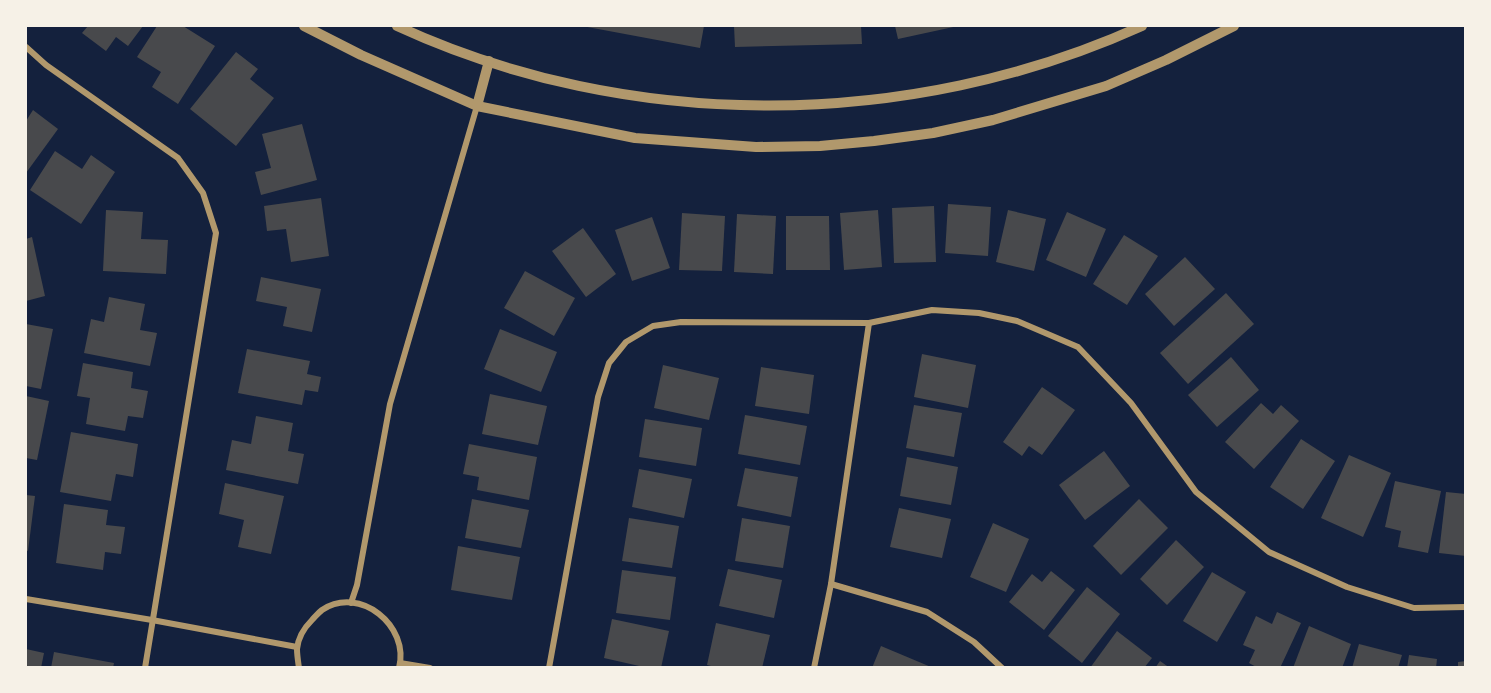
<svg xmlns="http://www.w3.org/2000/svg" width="1491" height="693" viewBox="0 0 1491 693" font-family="'Source Sans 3',sans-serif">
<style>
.building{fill:#48494c}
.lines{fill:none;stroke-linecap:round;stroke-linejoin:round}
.minor{stroke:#b1986c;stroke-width:6}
.tertiary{stroke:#b1986c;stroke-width:10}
</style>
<rect width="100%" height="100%" fill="#14213d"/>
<!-- building -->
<g class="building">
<polygon points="88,26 143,26 128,46 116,37 106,51 82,33"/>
<polygon points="157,26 183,26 215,46 178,104 152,87 161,72 137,57"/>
<polygon points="582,26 704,26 700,48"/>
<polygon points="734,26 861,26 862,44 735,47"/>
<polygon points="895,26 958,26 898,39"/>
<polygon points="236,52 258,69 250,79 274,98 236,146 190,109"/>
<polygon points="33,110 58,129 26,173 26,121"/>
<polygon points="302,124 317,180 261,195 255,172 271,168 262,134"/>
<polygon points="55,151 82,169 91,155 115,172 81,224 30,190"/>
<polygon points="321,198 329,256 291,262 286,229 267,231 264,206"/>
<polygon points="948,204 991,207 988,256 945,253"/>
<polygon points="934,206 936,262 894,263 892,208"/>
<polygon points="106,210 143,212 141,239 168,240 166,274 103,271"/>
<polygon points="878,210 882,267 844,270 840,213"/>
<polygon points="1008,210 1046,219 1034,271 996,262"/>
<polygon points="1067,212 1106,229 1086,277 1046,260"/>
<polygon points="682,213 725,216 722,271 679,270"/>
<polygon points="737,214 776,216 773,274 734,272"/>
<polygon points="786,216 829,216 830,270 786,270"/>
<polygon points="652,217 670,268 632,281 615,230"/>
<polygon points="583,228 616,274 586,297 552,251"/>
<polygon points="1124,235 1158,256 1127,305 1093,284"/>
<polygon points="32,237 45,296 26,301 26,239"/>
<polygon points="1185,257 1215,289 1174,326 1145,294"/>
<polygon points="525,271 575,298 554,336 504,308"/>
<polygon points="261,277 321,289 312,332 283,326 287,307 256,301"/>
<polygon points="1226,293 1254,324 1188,384 1160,353"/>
<polygon points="109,297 145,304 140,330 157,333 150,366 84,353 91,319 104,322"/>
<polygon points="26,324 53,329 41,389 26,386"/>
<polygon points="500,329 557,352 541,392 484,369"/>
<polygon points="247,349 310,361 307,374 321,377 318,392 305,390 302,405 238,393"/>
<polygon points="922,354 976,365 968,408 914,397"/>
<polygon points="1231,357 1259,390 1217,427 1188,395"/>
<polygon points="83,363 133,372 131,388 148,391 143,418 128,416 125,431 86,424 90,398 77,396"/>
<polygon points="663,365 719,378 709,420 654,408"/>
<polygon points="761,367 814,375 809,414 755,406"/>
<polygon points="1042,387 1075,410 1042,455 1029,446 1022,456 1003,442"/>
<polygon points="490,394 547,406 538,445 482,434"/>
<polygon points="26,396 49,401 37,460 26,458"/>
<polygon points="1261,403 1273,414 1281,405 1299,421 1254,469 1225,442"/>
<polygon points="914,405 962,413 954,457 906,448"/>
<polygon points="745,415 807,426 800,465 738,454"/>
<polygon points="256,416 293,423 288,451 304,454 298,484 226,470 232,440 251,444"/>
<polygon points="645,419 702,428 696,466 639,457"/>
<polygon points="71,432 138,444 133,477 116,474 111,501 60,492"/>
<polygon points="1301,439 1335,461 1303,509 1270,487"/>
<polygon points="469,444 537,457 529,500 477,490 479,477 463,474"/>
<polygon points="1104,451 1130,486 1085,520 1059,485"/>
<polygon points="1349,455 1391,473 1363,537 1321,518"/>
<polygon points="907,457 958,467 951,505 900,496"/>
<polygon points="745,468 798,477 791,517 737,506"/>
<polygon points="639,469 692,479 684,518 632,507"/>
<polygon points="1395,481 1441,491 1428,553 1398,547 1401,531 1385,527"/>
<polygon points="225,483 284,496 271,554 238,547 244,520 219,514"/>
<polygon points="1446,492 1466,494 1466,556 1439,553"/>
<polygon points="26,495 35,496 28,551 26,550"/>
<polygon points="472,499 529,510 521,548 465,538"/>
<polygon points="1139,499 1168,528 1121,575 1093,546"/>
<polygon points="64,504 108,510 106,525 125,527 121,554 105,552 103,570 56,563"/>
<polygon points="899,508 951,519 942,558 890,547"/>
<polygon points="629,518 679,526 672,568 622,561"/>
<polygon points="742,518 790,526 783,568 735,561"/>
<polygon points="993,523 1029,539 1006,592 970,577"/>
<polygon points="1176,540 1204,567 1167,605 1140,579"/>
<polygon points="458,546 520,557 512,600 451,590"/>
<polygon points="728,569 782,580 774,618 719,606"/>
<polygon points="622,570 676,577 670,620 616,613"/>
<polygon points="1051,571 1075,590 1044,630 1009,602 1032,574 1042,582"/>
<polygon points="1212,572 1246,592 1217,642 1183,621"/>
<polygon points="1087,587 1120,614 1082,663 1048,636"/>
<polygon points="1277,612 1301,623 1280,668 1258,668 1249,663 1255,650 1243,645 1256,616 1272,624"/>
<polygon points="612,619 669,631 661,668 648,668 604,658"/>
<polygon points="716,623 770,635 762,668 719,668 707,665"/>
<polygon points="1309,626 1351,644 1342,668 1293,668"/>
<polygon points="1117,631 1152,658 1144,668 1090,668"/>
<polygon points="1359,644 1402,655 1398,668 1352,668"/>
<polygon points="881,646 931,667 931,668 872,668"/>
<polygon points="26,649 44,653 41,668 26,668"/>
<polygon points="54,652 114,663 113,668 51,668"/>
<polygon points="1409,655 1437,659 1436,668 1407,668"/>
<polygon points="1160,661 1170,668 1155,668"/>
<polygon points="1466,661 1466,668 1458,668 1458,662"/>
</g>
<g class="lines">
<!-- minor -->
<g class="minor">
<polyline points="26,47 46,65 178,158 203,193 216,233 145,668"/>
<polyline points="831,584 927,612 974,642 1002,668"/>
<polyline points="26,599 152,620 297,647"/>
<polyline points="351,603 357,585 390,404 477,106"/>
<polyline points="400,663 430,668"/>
<path d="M 299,668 C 298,661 297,655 297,649 C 298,638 305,627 312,620 C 315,617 318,613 322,610 C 360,585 410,626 399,668"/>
<polyline points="549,668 598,397 609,363 626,342 653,326 681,322 869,323 932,310 979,313 1017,321 1078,347 1131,403 1196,492 1269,552 1347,587 1414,608 1466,607"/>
<polyline points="814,668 831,584 869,323"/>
</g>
<!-- tertiary -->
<g class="tertiary">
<polyline points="304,26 361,55 477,106 635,138 756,147 820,146 874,141 933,133 993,120 1106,86 1166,60 1234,26"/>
<path d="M 397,26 C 629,133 910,131 1142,26"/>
<polyline points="477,106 489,61"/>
</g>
</g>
<!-- border -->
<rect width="1491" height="693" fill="none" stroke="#f6f1e7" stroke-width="54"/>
</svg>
